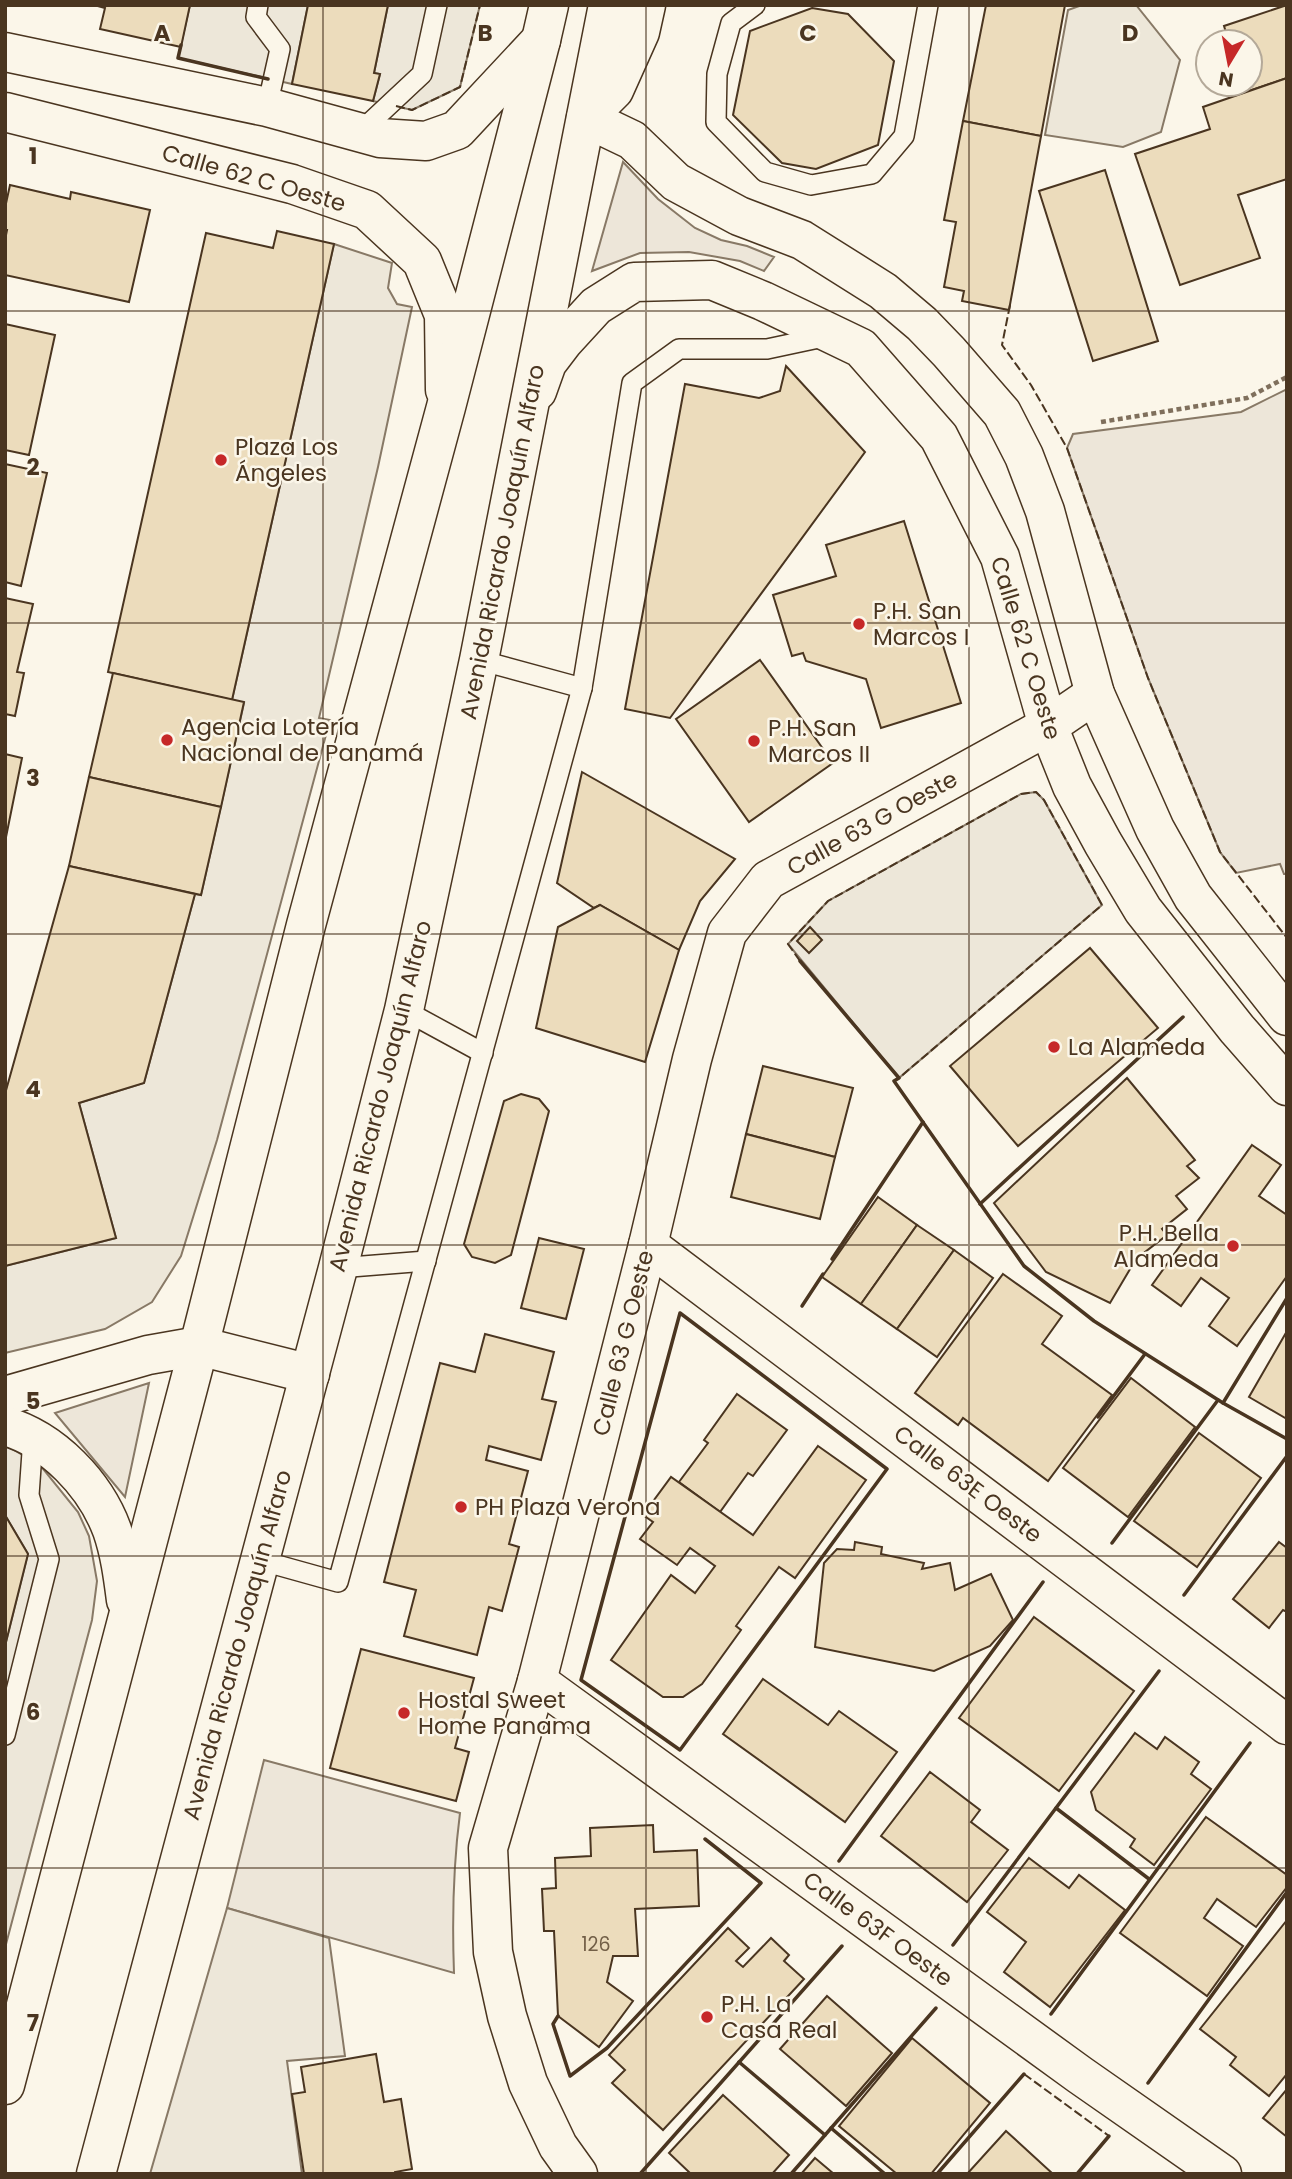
<svg xmlns="http://www.w3.org/2000/svg" width="1292" height="2179" viewBox="0 0 1292 2179" font-family="Poppins,sans-serif">
<style>
.green{fill:#ede6d9;stroke:#887966;stroke-width:2}
.parking{fill:#ede7d9;stroke:#887966;stroke-width:2}
.building{fill:#ecdcbc;stroke:#4a3520;stroke-width:2}
.lines{fill:none;stroke-linecap:round;stroke-linejoin:round}
.lane-casing{stroke:#4a3520;stroke-width:22}
.street-casing{stroke:#4a3520;stroke-width:41}
.primary-casing{stroke:#4a3520;stroke-width:41}
.path{stroke:#7f6f5c;stroke-width:4.5;stroke-dasharray:5 3.5;stroke-linecap:butt}
.lane{stroke:#fbf6e9;stroke-width:19}
.street{stroke:#fbf6e9;stroke-width:38}
.primary{stroke:#fbf6e9;stroke-width:38}
.fence{stroke:#4a3520;stroke-width:2;stroke-dasharray:9 3.5;stroke-linecap:butt}
.wall{stroke:#4a3520;stroke-width:3.5}
.grid{fill:none;stroke:#4a3520;stroke-width:2;stroke-opacity:0.55}
.poi-dot{fill:#c62828;stroke:#fbf6e9;stroke-width:2.5}
.labels{text-anchor:middle;dominant-baseline:central;stroke-width:5;stroke-linejoin:round;paint-order:stroke}
.number-label{font-size:19px;fill:#725f47}
.street-label{font-size:23px;fill:#4a3520;stroke:#fbf6e9}
.poi-label{font-size:23px;fill:#4a3520;stroke:#fbf6e9;text-anchor:start}
.grid-label{font-size:23px;text-anchor:middle;font-weight:bold;fill:#4a3520;stroke:#fbf6e9;stroke-width:5;stroke-linejoin:round;paint-order:stroke}
</style>
<rect width="100%" height="100%" fill="#fbf6e9"/>
<!-- green -->
<g class="green">
<polygon points="623,162 658,199 695,228 721,240 747,246 774,257 764,271 740,261 689,252 640,253 592,271"/>
<polygon points="1287,389 1287,874 1284,874 1280,864 1236,873 1220,852 1148,678 1067,448 1073,434 1241,412"/>
<polygon points="149,1383 125,1497 55,1413"/>
<path d="M 264,1760 L 460,1813 C 453,1867 452,1919 454,1973 L 227,1908 Z"/>
</g>
<!-- parking -->
<g class="parking">
<polygon points="190,5 308,5 292,84 178,58"/>
<polygon points="388,5 480,5 460,87 412,110 373,101 380,74 374,73"/>
<polygon points="1082,5 1136,5 1180,60 1161,132 1123,147 1045,135 1068,10"/>
<polygon points="334,244 392,263 388,288 397,304 412,307 378,467 319,718 330,720 217,1140 181,1256 152,1302 105,1329 5,1353 5,1266 116,1238 79,1103 144,1083 195,894 201,895 244,703 232,700"/>
<polygon points="1036,792 1044,800 1102,905 899,1078 788,944 828,901 1021,794"/>
<polygon points="5,1445 40,1465 78,1512 89,1536 97,1581 92,1620 5,1948 5,1646 28,1554 5,1515"/>
<polygon points="227,1908 329,1938 345,2056 287,2061 302,2174 150,2174"/>
</g>
<!-- building -->
<g class="building">
<polygon points="94,5 190,5 181,47 100,29 105,8"/>
<polygon points="308,5 388,5 374,73 380,74 373,101 292,84"/>
<polygon points="986,5 1065,5 1041,136 963,121"/>
<polygon points="1287,5 1287,78 1246,92 1243,84 1250,84 1250,42 1229,42 1224,26"/>
<polygon points="812,8 848,14 894,61 878,145 816,169 782,163 733,115 750,31"/>
<polygon points="1287,78 1287,179 1238,195 1260,258 1180,285 1135,154 1210,129 1203,107"/>
<polygon points="963,121 1041,136 1009,310 962,301 964,291 944,287 956,222 944,220"/>
<polygon points="1105,170 1158,341 1093,361 1039,191"/>
<polygon points="10,185 70,199 71,192 150,210 129,302 5,275 5,240 7,230 5,230 5,208"/>
<polygon points="277,231 334,244 232,700 108,672 206,233 273,248"/>
<polygon points="5,324 55,335 29,455 5,450"/>
<polygon points="786,366 865,452 670,718 625,709 685,384 759,398 780,391"/>
<polygon points="5,464 47,473 21,586 5,582"/>
<polygon points="904,521 961,703 881,728 866,679 806,661 803,653 792,656 773,595 836,576 826,545"/>
<polygon points="5,598 33,604 17,672 24,673 15,716 5,714"/>
<polygon points="760,660 833,763 749,822 676,719"/>
<polygon points="113,673 244,702 221,807 89,777"/>
<polygon points="5,754 22,758 5,842"/>
<polygon points="582,772 735,859 700,901 679,950 600,905 594,908 557,883"/>
<polygon points="89,777 221,807 201,895 69,866"/>
<polygon points="69,866 195,894 144,1083 79,1103 116,1238 5,1266 5,1094"/>
<polygon points="600,905 679,950 645,1062 536,1028 558,927"/>
<polygon points="810,927 822,940 809,953 797,941"/>
<polygon points="1090,948 1158,1028 1018,1146 950,1066"/>
<polygon points="763,1066 853,1088 835,1157 746,1134"/>
<polygon points="1127,1078 1195,1160 1187,1166 1199,1178 1176,1196 1187,1209 1162,1229 1167,1235 1136,1259 1110,1303 1046,1272 994,1203"/>
<polygon points="521,1094 539,1099 549,1111 511,1255 495,1263 472,1257 464,1244 504,1101"/>
<polygon points="746,1134 835,1157 820,1219 731,1197"/>
<polygon points="1252,1145 1281,1165 1259,1196 1287,1215 1287,1276 1237,1346 1209,1326 1229,1298 1201,1278 1181,1306 1152,1285"/>
<polygon points="878,1197 917,1225 861,1304 822,1277"/>
<polygon points="917,1225 954,1250 897,1329 861,1304"/>
<polygon points="539,1238 584,1249 566,1319 521,1308"/>
<polygon points="954,1250 993,1278 937,1357 897,1329"/>
<polygon points="1003,1274 1062,1316 1042,1344 1112,1395 1048,1481 963,1418 958,1425 915,1393"/>
<polygon points="1287,1331 1287,1419 1249,1397"/>
<polygon points="485,1334 554,1352 542,1399 556,1402 541,1460 489,1446 486,1460 528,1471 509,1544 519,1547 502,1611 489,1607 477,1655 404,1636 416,1590 384,1582 440,1363 475,1372"/>
<polygon points="1131,1378 1195,1427 1128,1517 1063,1468"/>
<polygon points="737,1394 787,1430 753,1476 748,1473 720,1512 679,1482 708,1443 704,1440"/>
<polygon points="1199,1433 1261,1478 1197,1567 1134,1521"/>
<polygon points="818,1446 866,1480 795,1578 779,1567 736,1626 741,1630 702,1684 683,1697 663,1697 611,1660 671,1575 695,1593 715,1566 690,1548 677,1565 640,1539 653,1522 643,1515 671,1477 753,1535"/>
<polygon points="5,1515 28,1554 5,1646"/>
<polygon points="855,1542 882,1547 881,1554 924,1563 922,1569 950,1563 955,1590 991,1574 1013,1620 990,1646 934,1671 815,1647 824,1563 837,1549 854,1550"/>
<polygon points="1279,1542 1287,1548 1287,1612 1283,1610 1269,1628 1233,1599"/>
<polygon points="1034,1617 1134,1691 1059,1791 959,1718"/>
<polygon points="361,1649 474,1678 455,1748 469,1752 456,1801 330,1768"/>
<polygon points="763,1679 828,1725 839,1711 897,1752 845,1822 723,1734"/>
<polygon points="1135,1733 1157,1749 1165,1737 1199,1762 1191,1774 1211,1789 1154,1865 1130,1847 1135,1839 1096,1810 1091,1792"/>
<polygon points="930,1772 980,1810 971,1822 1008,1850 967,1902 881,1836"/>
<polygon points="1206,1817 1287,1875 1287,1887 1256,1927 1217,1899 1204,1918 1243,1946 1207,1996 1120,1933"/>
<polygon points="653,1825 654,1852 697,1850 699,1906 635,1909 638,1956 613,1956 607,1982 633,2001 599,2047 558,2016 554,1931 544,1931 542,1889 556,1888 555,1858 591,1856 590,1828"/>
<polygon points="1029,1858 1069,1888 1079,1875 1125,1910 1050,2007 1004,1972 1026,1942 987,1912"/>
<polygon points="1287,1920 1287,2074 1269,2096 1230,2065 1236,2057 1200,2029"/>
<polygon points="728,1928 749,1948 736,1961 743,1967 771,1938 789,1955 784,1961 804,1979 663,2130 612,2083 625,2070 609,2055"/>
<polygon points="827,1996 892,2053 846,2106 780,2049"/>
<polygon points="912,2038 990,2103 931,2174 897,2174 839,2126"/>
<polygon points="376,2054 384,2102 401,2099 412,2169 395,2172 395,2174 304,2174 292,2094 305,2092 301,2067"/>
<polygon points="1287,2089 1287,2137 1263,2118"/>
<polygon points="723,2095 789,2155 772,2174 691,2174 669,2153"/>
<polygon points="1006,2131 1053,2174 967,2174"/>
<polygon points="815,2158 834,2174 801,2174"/>
</g>
<g class="lines">
<!-- lane casing -->
<g class="lane-casing">
<g id="lane">
<polyline points="258,5 256,17 280,49 267,107"/>
<polyline points="755,5 731,23 717,74 716,122 765,172 811,185 872,174 904,136 928,5"/>
<polyline points="360,132 422,74 437,5"/>
<polyline points="582,688 632,383 679,349 767,349 828,336"/>
<polyline points="404,1010 483,1053"/>
<polyline points="338,1268 426,1261"/>
<polyline points="259,1560 338,1582 582,688 479,660"/>
<polyline points="5,1735 49,1559 29,1495 33,1438"/>
</g>
</g>
<!-- street casing -->
<g class="street-casing">
<g id="street">
<polyline points="5,52 267,107 380,138 426,141 457,130 541,40"/>
<polyline points="5,112 292,184 367,210 422,261 444,315 445,390"/>
<polyline points="586,118 632,140 676,182 739,216 802,240 883,291 922,324 949,352 1002,413 1024,456 1045,511 1095,694 1155,829 1193,897 1287,1016"/>
<polyline points="537,391 547,363 563,342 596,306 634,282 712,280 763,301 861,348 939,437 1000,557 1048,726 1072,786 1103,843 1143,910 1237,1029 1287,1086"/>
<polyline points="648,1245 1287,1725"/>
<polyline points="5,1396 148,1355 199,1346 310,1374"/>
<polyline points="537,1681 1080,2075 1222,2174"/>
<polyline points="578,2174 558,2146 528,2083 507,2016 493,1952 488,1848 537,1681 648,1245 692,1059 727,933 768,880 1048,726 1095,694"/>
</g>
</g>
<!-- primary casing -->
<g class="primary-casing">
<g id="primary">
<polyline points="590,114 614,90 640,32 646,5"/>
<path d="M 5,1426 C 53,1440 95,1484 112,1530 C 120,1553 123,1577 126,1600"/>
<polyline points="5,2085 199,1346 306,925 446,407 541,40 549,5"/>
<polyline points="96,2174 338,1268 404,1010 479,660 608,5"/>
</g>
</g>
<!-- path -->
<polyline class="path" points="1101,422 1247,398 1287,377"/>
<!-- lane -->
<use href="#lane" class="lane"/>
<!-- street -->
<use href="#street" class="street"/>
<!-- primary -->
<use href="#primary" class="primary"/>
<!-- fence -->
<g class="fence">
<polyline points="396,106 412,110 460,87 480,5"/>
<polyline points="1010,305 1002,345 1031,385 1067,448 1148,678 1220,852 1287,938"/>
<polyline points="800,961 788,944 828,901 1021,794 1036,792 1044,800 1102,905 899,1078"/>
<polyline points="1024,2074 1109,2136"/>
</g>
<!-- wall -->
<g class="wall">
<polyline points="181,45 178,58 268,79"/>
<polyline points="800,961 899,1078 894,1081 1024,1266 1094,1321 1223,1403 1287,1439"/>
<polyline points="980,1204 1183,1017"/>
<polyline points="832,1259 923,1122"/>
<polyline points="802,1306 823,1274"/>
<polygon points="680,1313 887,1469 680,1750 581,1680"/>
<polyline points="1223,1403 1287,1298"/>
<polyline points="1098,1417 1145,1354"/>
<polyline points="1112,1543 1218,1400"/>
<polyline points="1184,1595 1287,1456"/>
<polyline points="1056,1808 1149,1879"/>
<polyline points="839,1861 1043,1582"/>
<polyline points="953,1945 1159,1671"/>
<polyline points="1051,2014 1250,1743"/>
<polyline points="558,2016 553,2024 570,2076 607,2048 761,1883 705,1839"/>
<polyline points="739,2062 825,2135"/>
<polyline points="1148,2083 1287,1892"/>
<polyline points="831,2128 885,2174"/>
<polyline points="640,2174 842,1946"/>
<polyline points="791,2174 936,2008"/>
<polyline points="937,2174 1024,2074"/>
<polyline points="1077,2174 1109,2136"/>
</g>
</g>
<!-- grid -->
<path class="grid" d="M 323,5 L 323,2174M 646,5 L 646,2174M 969,5 L 969,2174M 5,311 L 1287,311M 5,623 L 1287,623M 5,934 L 1287,934M 5,1245 L 1287,1245M 5,1556 L 1287,1556M 5,1868 L 1287,1868"/>
<!-- markers -->
<g class="poi-dot">
<circle cx="221" cy="460" r="7"/>
<circle cx="859" cy="624" r="7"/>
<circle cx="167" cy="740" r="7"/>
<circle cx="754" cy="741" r="7"/>
<circle cx="1054" cy="1047" r="7"/>
<circle cx="1233" cy="1246" r="7"/>
<circle cx="461" cy="1507" r="7"/>
<circle cx="404" cy="1713" r="7"/>
<circle cx="707" cy="2017" r="7"/>
</g>
<g class="labels">
<!-- number labels -->
<g class="number-label">
<text x="596" y="1944">126</text>
</g>
<!-- street labels -->
<g class="street-label">
<text transform="translate(254 178) rotate(16)">Calle 62 C Oeste</text>
<text transform="translate(502 542) rotate(-79)">Avenida Ricardo Joaquín Alfaro</text>
<text transform="translate(1026 648) rotate(73)">Calle 62 C Oeste</text>
<text transform="translate(872 823) rotate(-29)">Calle 63 G Oeste</text>
<text transform="translate(380 1096) rotate(-76)">Avenida Ricardo Joaquín Alfaro</text>
<text transform="translate(623 1343) rotate(-76)">Calle 63 G Oeste</text>
<text transform="translate(968 1484) rotate(37)">Calle 63E Oeste</text>
<text transform="translate(237 1645) rotate(-75)">Avenida Ricardo Joaquín Alfaro</text>
<text transform="translate(878 1929) rotate(36)">Calle 63F Oeste</text>
</g>
<!-- poi labels -->
<g class="poi-label">
<text x="235" y="447">Plaza Los<tspan x="235" dy="26">Ángeles</tspan></text>
<text x="873" y="611">P.H. San<tspan x="873" dy="26">Marcos I</tspan></text>
<text x="181" y="727">Agencia Lotería<tspan x="181" dy="26">Nacional de Panamá</tspan></text>
<text x="768" y="728">P.H. San<tspan x="768" dy="26">Marcos II</tspan></text>
<text x="1068" y="1047">La Alameda</text>
<text x="1219" y="1233" text-anchor="end">P.H. Bella<tspan x="1219" dy="26">Alameda</tspan></text>
<text x="475" y="1507">PH Plaza Verona</text>
<text x="418" y="1700">Hostal Sweet<tspan x="418" dy="26">Home Panama</tspan></text>
<text x="721" y="2004">P.H. La<tspan x="721" dy="26">Casa Real</tspan></text>
</g>
</g>
<g class="grid-label">
<text x="162" y="41">A</text>
<text x="485" y="41">B</text>
<text x="808" y="41">C</text>
<text x="1130" y="41">D</text>
<text x="33" y="164">1</text>
<text x="33" y="475">2</text>
<text x="33" y="786">3</text>
<text x="33" y="1097">4</text>
<text x="33" y="1409">5</text>
<text x="33" y="1720">6</text>
<text x="33" y="2031">7</text>
</g>
<!-- border -->
<rect width="1292" height="2179" fill="none" stroke="#4a3520" stroke-width="14"/>
<!-- north arrow -->
<g transform="translate(1229 63) rotate(190)"><circle r="33" fill="#fbf6e9" stroke="#b4a999" stroke-width="2"/>
<path d="M0-5L12 26L0 18L-12 26Z" fill="#c62828"/>
<text y="-10" font-size="19" font-weight="bold" text-anchor="middle" fill="#4a3520">N</text>
</g>
</svg>
